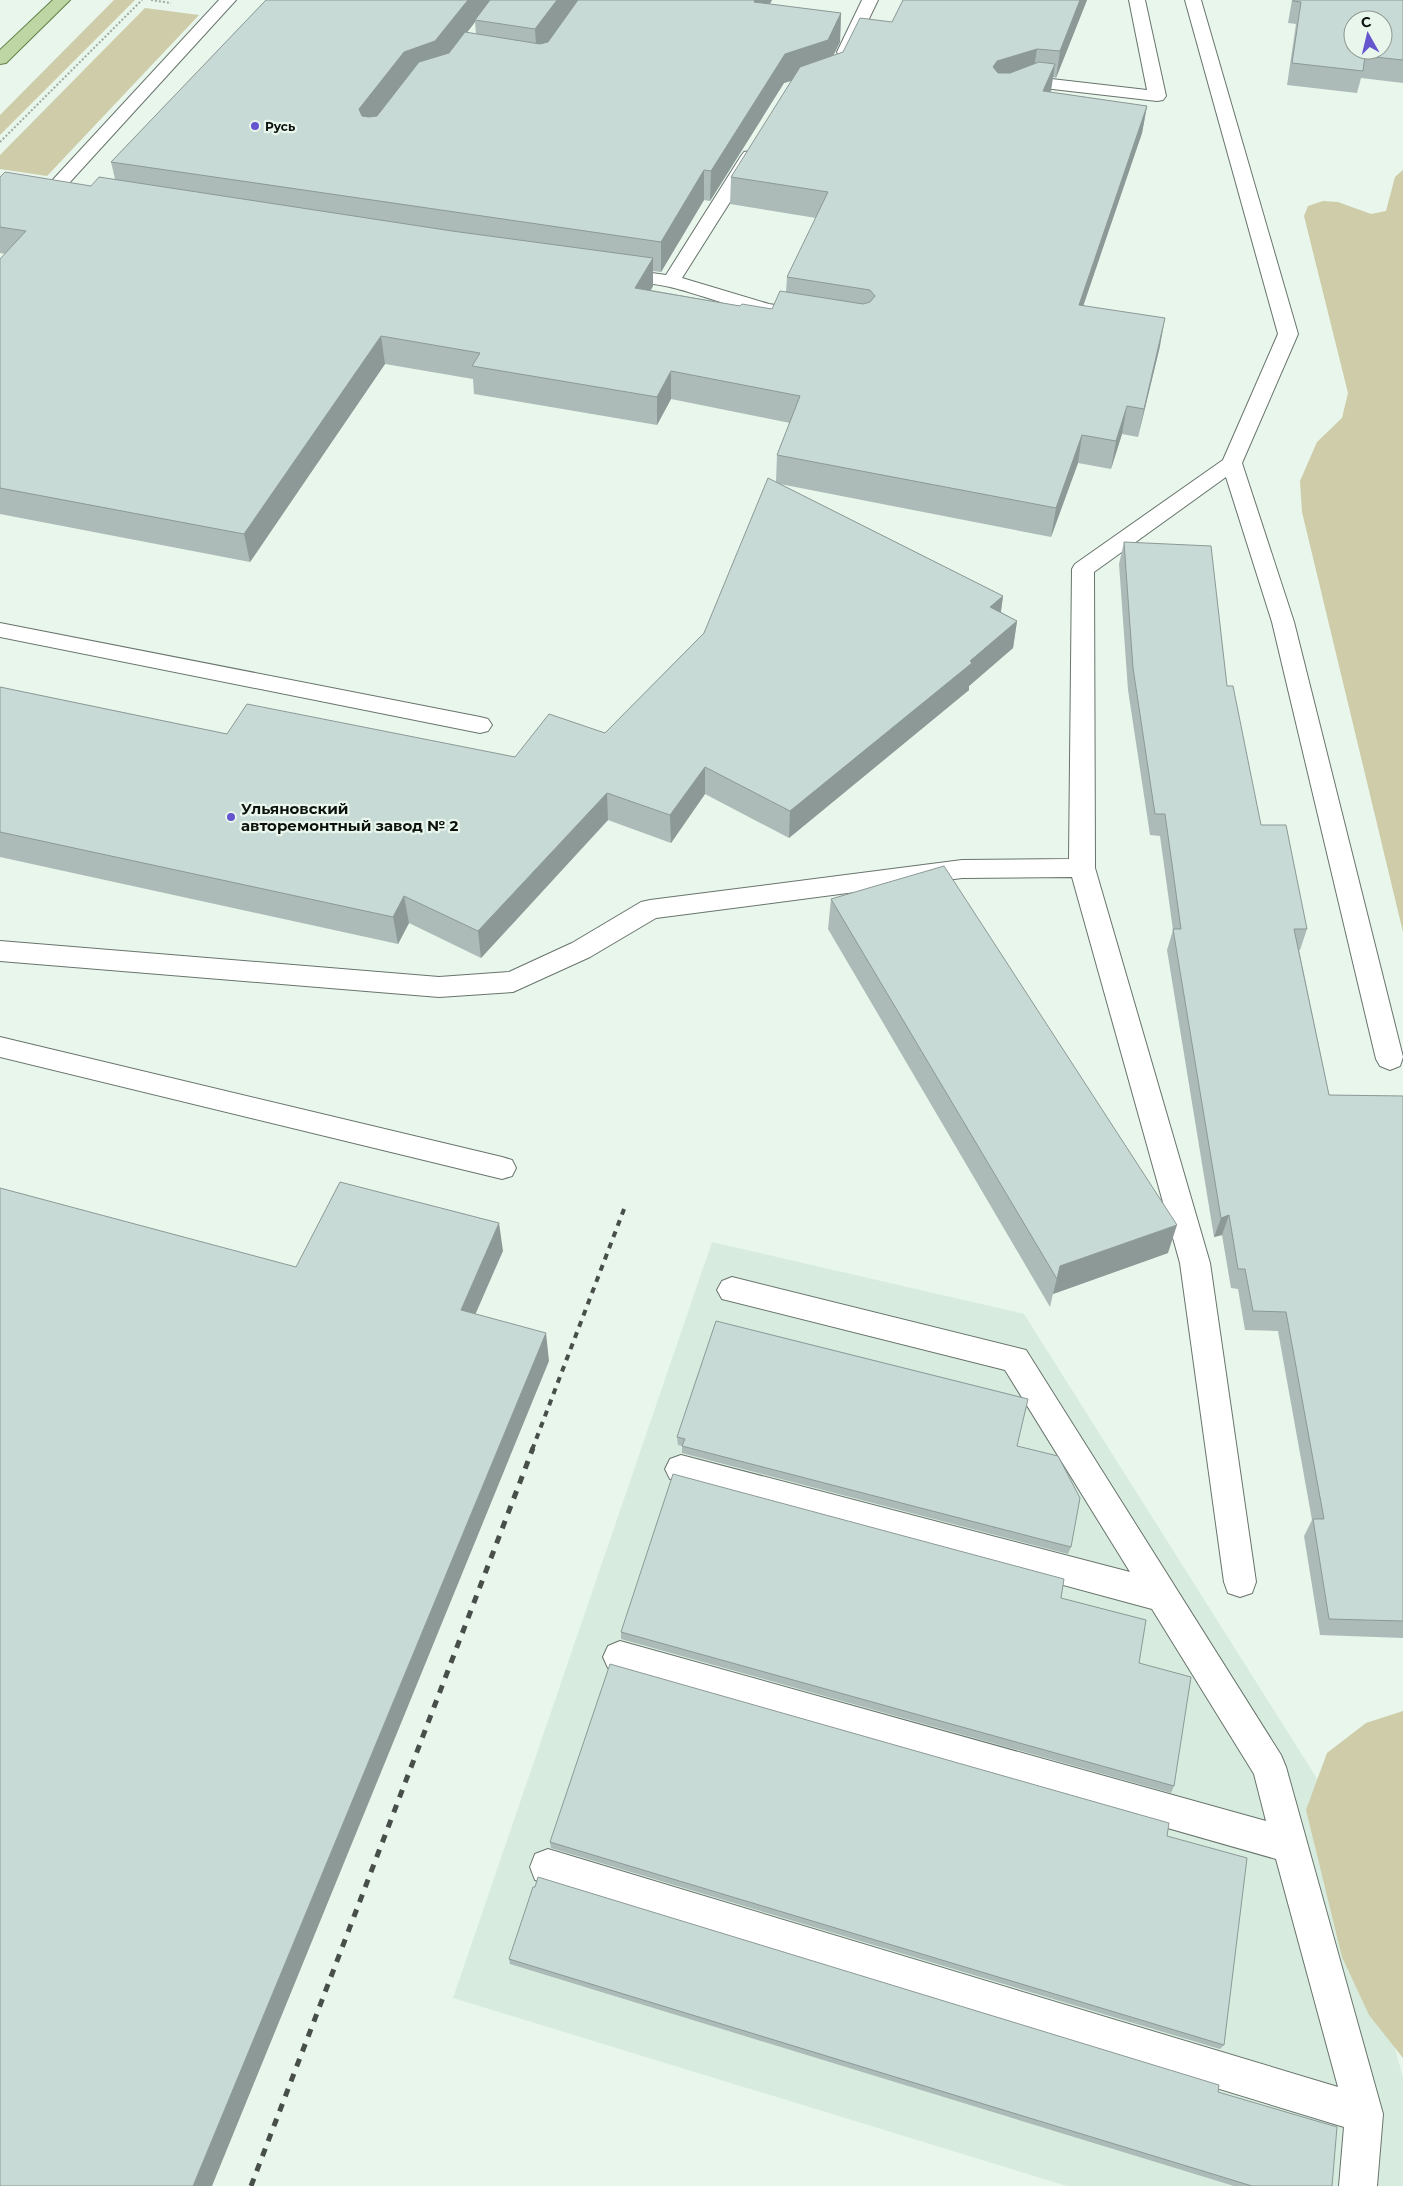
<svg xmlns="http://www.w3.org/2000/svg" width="1403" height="2186" viewBox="0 0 1403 2186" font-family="Montserrat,sans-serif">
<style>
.built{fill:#d7ecde}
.green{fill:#cecca9}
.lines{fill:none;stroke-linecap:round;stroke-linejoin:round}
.minor-casing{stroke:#68746c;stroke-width:2}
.major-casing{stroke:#627f47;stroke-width:2}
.path{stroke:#9faaa3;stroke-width:2;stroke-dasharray:2 2;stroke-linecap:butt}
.minor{fill:#fff;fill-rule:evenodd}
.major{fill:#bdd6a3;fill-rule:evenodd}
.rail-far1{stroke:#484f4a;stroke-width:4;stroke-dasharray:6 6;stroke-linecap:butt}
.rail{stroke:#484f4a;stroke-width:5;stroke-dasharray:8 8;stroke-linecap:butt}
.wall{fill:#acbbb8;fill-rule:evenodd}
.shaded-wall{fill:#8c9996}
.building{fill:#c8dad6;stroke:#8c9996;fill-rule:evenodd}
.poi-dot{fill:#6556cf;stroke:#e8f6ec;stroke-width:2}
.labels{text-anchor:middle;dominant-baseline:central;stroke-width:4.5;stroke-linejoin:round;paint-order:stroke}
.far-poi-label{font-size:12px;font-weight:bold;fill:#0c110e;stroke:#e8f6ec;text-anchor:start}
.poi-label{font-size:15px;font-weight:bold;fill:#0c110e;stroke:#e8f6ec;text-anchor:start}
</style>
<rect width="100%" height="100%" fill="#e8f6ec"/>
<!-- built -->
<polygon class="built" points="712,1242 1024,1314 1328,1796 1403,2078 1403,2186 1067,2186 453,1998"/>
<!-- green -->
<g class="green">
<polygon points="114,0 135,0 0,135 0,115"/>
<polygon points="145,8 199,15 47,176 0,169 0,155"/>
<polygon points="1403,170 1403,932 1302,512 1300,481 1317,442 1342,418 1348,393 1304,216 1308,206 1323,201 1338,202 1371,214 1386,211 1395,177"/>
<polygon points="1403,1711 1403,2058 1369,2015 1342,1957 1306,1810 1327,1753 1366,1723"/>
</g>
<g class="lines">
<!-- minor casing -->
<g class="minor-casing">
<g id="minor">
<polygon points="219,0 236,0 60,193 54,194 48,193 45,189 48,185"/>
<polygon points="862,0 878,0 851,56 839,56 837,52"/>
<polygon points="1129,0 1145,0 1166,96 1163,100 1157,101 1035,87 1016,93 1010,92 1007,88 1010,84 1034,77 1147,90"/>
<polygon points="1185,0 1201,0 1298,334 1242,463 1294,622 1403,1057 1400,1066 1390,1070 1380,1066 1376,1059 1272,622 1226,477 1094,572 1095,868 1210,1263 1256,1582 1252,1593 1240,1597 1228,1593 1224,1582 1180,1263 1072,877 962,878 656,918 590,957 513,992 439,997 0,961 0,941 439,977 509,972 572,943 641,902 650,900 962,860 1069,859 1072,569 1075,564 1223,460 1278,334"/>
<path d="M 750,151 L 756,152 L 759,156 L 682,278 L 769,304 L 805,310 L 808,314 L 805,318 C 777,325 702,294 670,287 C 650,282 629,283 609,278 L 606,274 L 609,270 L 616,268 L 666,275 L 741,156 L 744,152 Z"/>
<polygon points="0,623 480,717 488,719 492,725 488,731 480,733 0,637"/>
<polygon points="0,1037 502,1157 512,1160 516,1168 512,1176 502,1179 0,1057"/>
<polygon points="732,1277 1026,1350 1281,1755 1286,1767 1383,2114 1377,2186 1339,2186 1344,2127 535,1880 530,1867 535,1854 548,1849 1338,2087 1276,1859 608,1668 603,1657 608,1646 620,1641 1266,1821 1254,1774 1152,1609 670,1479 665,1469 670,1459 681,1455 1130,1572 1005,1370 722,1299 717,1290 722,1281"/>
</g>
</g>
<!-- major casing -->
<g class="major-casing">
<polygon id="major" points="53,0 70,0 6,63 0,64 0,50"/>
</g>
<!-- path -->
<g class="path">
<polyline points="151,0 171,3"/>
<polyline points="0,142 142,0"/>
</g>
<!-- minor -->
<use href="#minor" class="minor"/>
<!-- major -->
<use href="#major" class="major"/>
<!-- rail-far1 -->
<polyline class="rail-far1" points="532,1450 626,1204"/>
<!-- rail -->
<polyline class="rail" points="251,2186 533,1448"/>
</g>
<!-- wall -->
<g class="wall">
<path d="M 266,0 L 772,0 L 770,4 L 841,13 L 840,42 L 833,56 L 843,52 L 892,22 L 903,0 L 1087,0 L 1056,78 L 1053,77 L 1050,92 L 1147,106 L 1142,133 L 1083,306 L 1160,346 L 1138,437 L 1122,434 L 1111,469 L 1078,463 L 1051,537 L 780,484 L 1003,596 L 1001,612 L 1017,621 L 1013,648 L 969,686 L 969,690 L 789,838 L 705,794 L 671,843 L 608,820 L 481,958 L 409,923 L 398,944 L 0,857 L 0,687 L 227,734 L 515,757 L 605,733 L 704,633 L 776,482 L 777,455 L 790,423 L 671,399 L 657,425 L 474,394 L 473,379 L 385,364 L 250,562 L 0,514 L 0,259 L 5,254 L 0,253 L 0,177 L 91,186 L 115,179 L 111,162 ZM 475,22 L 476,34 L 467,32 L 469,30 ZM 792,81 L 731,177 L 730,204 L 816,218 L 787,277 L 786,292 L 772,309 L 740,306 L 651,290 L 653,286 L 653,271 L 661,272 L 704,200 L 710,201 L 784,83 Z"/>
<polygon points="1292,0 1403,0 1403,83 1361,78 1357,93 1287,85 1296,24 1288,23"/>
<polygon points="1124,542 1227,686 1261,825 1307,929 1300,950 1299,950 1329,1095 1403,1096 1403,1638 1320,1635 1304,1536 1312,1520 1278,1331 1245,1330 1238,1289 1231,1288 1222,1235 1214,1237 1167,950 1173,930 1160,836 1150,835 1128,690 1119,564"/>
<polygon points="831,899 1168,1253 1053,1294 1050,1307 828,929"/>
<polygon points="677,1437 1017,1446 1071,1547 1068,1554 682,1453 682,1446 678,1445"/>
<polygon points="1061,1598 1139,1663 1174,1786 1171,1793 621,1639 621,1632"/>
<polygon points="1167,1836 1224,2045 1220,2049 551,1848 550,1842"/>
<polygon points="509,1959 1218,2092 1332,2186 1234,2186 510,1964"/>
</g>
<!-- shaded-wall -->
<g class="shaded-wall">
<polygon points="468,0 493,0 475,20 475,22 438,70 363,139 359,109 404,52"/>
<polygon points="557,0 579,0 537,58 535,29"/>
<polygon points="755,0 772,0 754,30 754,2"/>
<polygon points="1080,0 1087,0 1056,78 1060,51"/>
<polygon points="841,13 840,42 827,68 784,83 710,201 711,171 785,54"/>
<polygon points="1037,49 1033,75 994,88 993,67 997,61"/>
<polygon points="1055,64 1051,91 1040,118 1043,91"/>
<polygon points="1147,106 1142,133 1074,333 1079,305"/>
<polygon points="704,170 704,200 661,272 661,242"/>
<polygon points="653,258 653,286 636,315 635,288"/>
<polygon points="1165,318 1160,346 1138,437 1144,409"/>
<polygon points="381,336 385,364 250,562 244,534"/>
<polygon points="671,371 671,399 657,425 657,397"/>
<polygon points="1127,406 1122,434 1111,469 1116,441"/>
<polygon points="1082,435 1078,463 1051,537 1056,508"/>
<polygon points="1003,596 999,624 990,607"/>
<polygon points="1017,621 1013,648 969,686 969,690 789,838 790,811"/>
<polygon points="705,767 705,794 671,843 670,815"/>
<polygon points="607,793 608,820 481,958 478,931"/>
<polygon points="404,896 409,923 398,944 393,917"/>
<polygon points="1229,1215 1222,1235 1214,1237 1221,1218"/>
<polygon points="499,1223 503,1251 465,1338 461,1310"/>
<polygon points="1177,1225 1168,1253 1053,1294 1060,1266"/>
<polygon points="546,1333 549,1361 212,2186 193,2186"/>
</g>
<!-- building -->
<g class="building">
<polygon points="266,0 468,0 435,41 404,52 359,109 362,116 369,117 377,116 419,62 449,53 465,32 540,44 548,42 578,0 755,0 754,2 841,13 828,40 785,54 711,171 704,170 661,242 111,162"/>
<polygon points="490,0 557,0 535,29 475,20"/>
<polygon points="903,0 1080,0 1060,51 1037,49 997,61 993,67 998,73 1010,73 1039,62 1055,64 1043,91 1147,106 1079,305 1165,318 1144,409 1127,406 1116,441 1082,435 1056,508 777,455 800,396 671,371 657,397 472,366 480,353 381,336 244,534 0,488 0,259 26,231 0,227 0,177 5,172 91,186 99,177 452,231 653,258 635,288 740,306 742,304 772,309 780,291 863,304 870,302 875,296 870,290 787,277 828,192 731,177 800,67 843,52 860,18 892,22"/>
<path d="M 1293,0 L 1403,0 L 1403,60 L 1365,56 L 1363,71 L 1292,63 L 1301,2 L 1293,1 ZM 1353,20 L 1383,20 L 1383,50 L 1353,50 Z"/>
<polygon points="768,478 1003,596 990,607 1017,621 970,661 972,663 790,811 705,767 670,815 607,793 478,931 404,896 393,917 0,832 0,687 227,734 247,704 515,757 549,714 605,733 704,633"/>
<polygon points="1124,542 1211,546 1227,686 1233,686 1261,825 1286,825 1307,929 1294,929 1329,1095 1403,1096 1403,1621 1329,1619 1313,1519 1324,1519 1286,1312 1253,1311 1245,1269 1238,1269 1229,1215 1221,1218 1173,929 1181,929 1165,814 1155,814 1133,668"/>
<polygon points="944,866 1177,1225 1060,1266 1057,1279 831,899"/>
<polygon points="340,1182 499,1223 461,1310 546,1333 193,2186 0,2186 0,1188 296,1267"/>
<polygon points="716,1321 1028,1399 1017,1446 1058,1456 1080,1498 1071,1547 682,1446 685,1439 677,1437"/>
<polygon points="673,1474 1064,1579 1061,1598 1146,1620 1139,1663 1191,1677 1174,1786 621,1632"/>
<polygon points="610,1664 1169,1823 1167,1836 1247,1858 1224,2045 550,1842"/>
<polygon points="538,1877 1219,2085 1218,2092 1337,2127 1332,2186 1252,2186 509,1959 533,1887 535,1887"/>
</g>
<!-- markers -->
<g class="poi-dot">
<circle cx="255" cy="126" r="5"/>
<circle cx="231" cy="817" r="5"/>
</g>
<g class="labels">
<!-- far-poi labels -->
<g class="far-poi-label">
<text x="265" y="126">Русь</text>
</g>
<!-- poi labels -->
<g class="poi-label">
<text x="241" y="808">Ульяновский<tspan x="241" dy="17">авторемонтный завод № 2</tspan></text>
</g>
</g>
<!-- north arrow -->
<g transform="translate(1368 35) rotate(352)"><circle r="24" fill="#e8f6ec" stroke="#909a93"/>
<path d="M0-4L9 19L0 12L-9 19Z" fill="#6556cf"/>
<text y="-8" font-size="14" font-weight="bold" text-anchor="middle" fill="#0c110e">С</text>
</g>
</svg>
